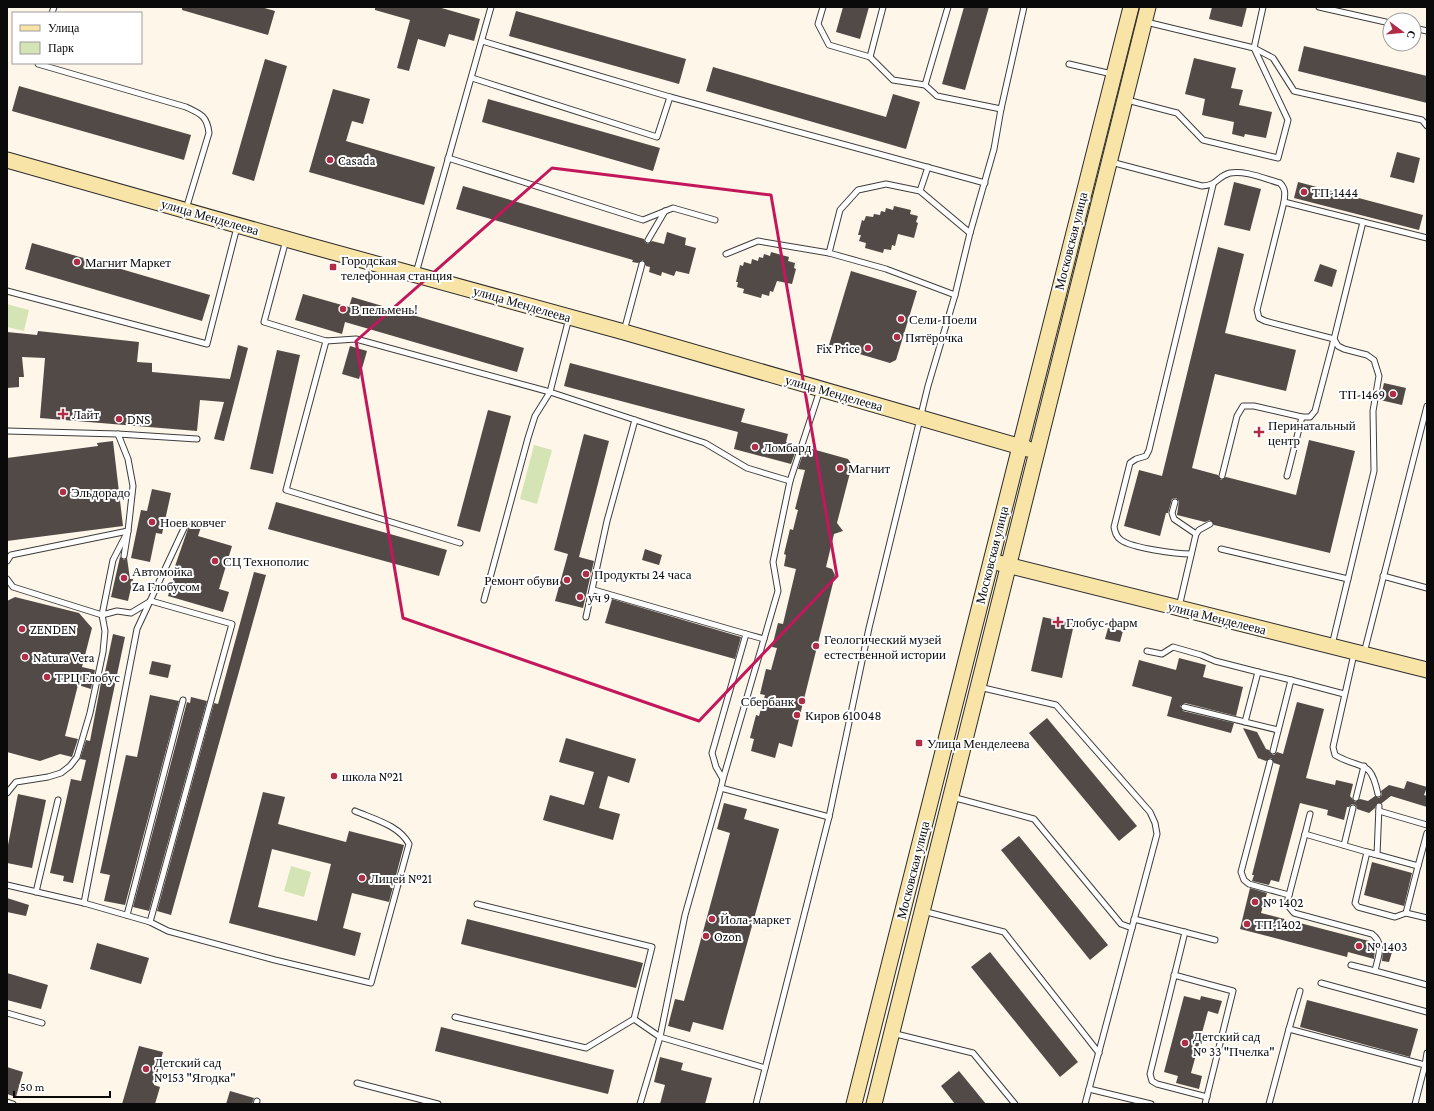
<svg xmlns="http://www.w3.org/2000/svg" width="1434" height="1111" viewBox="0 0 1434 1111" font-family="'Crimson Pro',serif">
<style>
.green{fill:#d5e4b5}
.building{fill:#524a47;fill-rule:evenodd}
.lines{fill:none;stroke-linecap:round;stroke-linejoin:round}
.lane-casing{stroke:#3d3d3d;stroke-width:7}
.secondary-casing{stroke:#2c2c2c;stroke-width:17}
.lane{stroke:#fff;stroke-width:5}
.secondary{stroke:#f9e4a7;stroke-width:15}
.marked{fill:none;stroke:#c2185b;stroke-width:3;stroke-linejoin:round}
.poi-dot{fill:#af2d47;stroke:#fff;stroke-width:1.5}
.labels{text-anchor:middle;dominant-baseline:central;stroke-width:4;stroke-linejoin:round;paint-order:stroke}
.poi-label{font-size:13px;fill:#0a0a0a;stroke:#fff;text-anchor:start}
.street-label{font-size:13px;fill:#0a0a0a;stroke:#fff}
</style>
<rect width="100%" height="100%" fill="#fef6e8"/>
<!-- green -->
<g class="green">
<polygon points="7,304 29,310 24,331 7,327"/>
<polygon points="534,445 552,450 537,504 520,499"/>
<polygon points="291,866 311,872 304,897 284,891"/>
</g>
<!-- building -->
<g class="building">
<polygon points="182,7 261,7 275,11 268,35 182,10"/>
<polygon points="375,7 438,7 480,19 474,41 449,34 445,47 418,39 409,71 397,68 410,20 375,10"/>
<polygon points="843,7 869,7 860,39 836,32"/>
<polygon points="964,7 989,7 965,90 942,84"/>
<polygon points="1212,7 1247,7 1242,27 1209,19"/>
<polygon points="516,11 686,59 679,84 509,36"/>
<polygon points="1304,46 1427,76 1427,103 1298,71"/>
<polygon points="1194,58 1236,68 1231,88 1243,90 1239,105 1272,112 1266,138 1245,134 1244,137 1232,134 1234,122 1202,115 1205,99 1185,94"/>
<polygon points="265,59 287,66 254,181 232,174"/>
<polygon points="713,67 886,117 893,94 920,102 906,149 706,91"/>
<polygon points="19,86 191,135 184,160 12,111"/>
<polygon points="333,89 370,99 363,124 352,121 346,141 435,167 424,205 309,172"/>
<polygon points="488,99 660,148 653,171 482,122"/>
<polygon points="1397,152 1420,158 1414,183 1390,177"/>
<polygon points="1234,182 1261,189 1250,231 1224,225"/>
<polygon points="1298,182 1423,215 1419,230 1294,198"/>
<polygon points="463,186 644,239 645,242 648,244 652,241 664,244 667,232 686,238 685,245 696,248 689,274 676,271 674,276 662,272 661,276 649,272 650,267 646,266 643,260 638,263 632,262 633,260 456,209"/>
<polygon points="894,206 911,210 910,214 918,216 916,222 918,223 914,238 898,234 895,246 892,245 891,250 884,249 883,253 865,248 866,243 859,241 861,235 858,235 862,220 864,221 866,216 873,217 874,214 880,215 881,211 885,212 886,208 893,210"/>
<polygon points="32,243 210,295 202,321 25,269"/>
<polygon points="1218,247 1244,254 1225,333 1296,350 1286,391 1215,374 1192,468 1218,475 1221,480 1226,477 1296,495 1309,440 1355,451 1330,553 1214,525 1210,520 1205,522 1177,515 1179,501 1176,498 1172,499 1168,513 1166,513 1160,536 1124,526 1139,470 1162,476"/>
<polygon points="771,252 789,257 788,261 795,263 794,268 796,269 792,284 777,281 773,292 770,291 769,296 762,294 761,298 743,293 744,289 737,287 738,282 736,282 740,265 743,266 744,262 751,264 752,259 758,261 759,257 763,258 764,254 770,256"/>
<polygon points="1320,264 1337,270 1332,287 1314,281"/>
<polygon points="851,271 917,291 896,360 890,363 829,345"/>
<polygon points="303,294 349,307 352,297 524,348 517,372 345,322 342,334 295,320"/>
<polygon points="38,331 139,342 137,362 152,363 152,372 230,379 238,345 248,348 224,441 214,439 224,402 200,400 197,431 40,418 45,358 22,357 24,377 19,377 19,387 7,388 7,332 37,335"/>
<polygon points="350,346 367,351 359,379 342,374"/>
<polygon points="277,350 300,355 273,474 250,469"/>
<polygon points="570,363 745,409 741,422 788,434 786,442 798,445 791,464 734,449 738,432 564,386"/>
<polygon points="1384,383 1406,388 1402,405 1380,400"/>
<polygon points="488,410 511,416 480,532 457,526"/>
<polygon points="584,434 609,441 579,557 594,561 583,608 555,601 568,554 554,550"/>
<polygon points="113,441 123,526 7,541 7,458 98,446 97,443"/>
<polygon points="805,447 848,459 852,465 837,523 843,531 834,534 826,567 832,569 835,575 792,747 779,743 775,758 751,751 754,739 750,738 756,715 759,716 765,695 760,694 766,669 771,670 777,648 772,647 778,623 783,624 796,569 784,566 786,555 784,554 790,529 793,530 798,510 795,509 805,470 798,469"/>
<polygon points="152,489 171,493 162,534 156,533 150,562 131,558 141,510 147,511"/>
<polygon points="276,502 447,550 439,576 268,529"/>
<polygon points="191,520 202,524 198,536 232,546 219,589 229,592 223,612 168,596 176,569 174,569"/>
<polygon points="645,549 662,555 659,565 642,560"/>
<polygon points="120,557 124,560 127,558 130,579 133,579 128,601 111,597"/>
<polygon points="254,572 266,575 171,915 157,911 214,703 218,704"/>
<polygon points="15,597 79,613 92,628 82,667 95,670 91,689 78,685 65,736 78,739 72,757 60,754 40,761 7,752 7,601"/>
<polygon points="612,599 741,637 735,659 605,623"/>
<polygon points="1043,617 1074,624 1062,678 1031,671"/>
<polygon points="1108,628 1123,631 1120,642 1105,639"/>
<polygon points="113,634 125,637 73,883 63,881 64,876 50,873 71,779 81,781 86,760 80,759 86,740 90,741 103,672 105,672"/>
<polygon points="1179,658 1206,665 1203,677 1243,687 1236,716 1185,703 1180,706 1183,711 1234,723 1231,733 1167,716 1172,697 1132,686 1139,660 1176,670"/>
<polygon points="152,661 171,665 168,678 149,674"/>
<polygon points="150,695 179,701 125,905 104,901 110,875 100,873 126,755 137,757"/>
<polygon points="191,697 207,701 149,911 133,907 187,702 190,703"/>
<polygon points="1297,702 1324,709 1306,778 1335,785 1336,780 1353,784 1350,796 1355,802 1360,799 1368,801 1375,796 1379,798 1382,795 1381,791 1389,785 1404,789 1407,781 1427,787 1424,795 1427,796 1427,807 1391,796 1382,803 1377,803 1375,808 1369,813 1357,809 1356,805 1352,804 1349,807 1347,807 1344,820 1327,815 1328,810 1300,803 1279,882 1271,880 1269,885 1252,881 1254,875 1252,875 1280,765 1274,763 1271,758 1266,761 1258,758 1243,728 1257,732 1266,749 1269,750 1271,754 1274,755 1277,752 1283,754"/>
<polygon points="1047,718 1137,826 1119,841 1029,733"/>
<polygon points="566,738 636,759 629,783 608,776 599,808 620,814 613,840 543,820 550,795 584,805 594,772 559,762"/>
<path d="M 263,792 L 285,797 L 278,824 L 346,842 L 349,831 L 404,845 L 389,902 L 352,893 L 343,928 L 361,933 L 355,956 L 229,923 ZM 272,849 L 331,864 L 317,921 L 258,907 Z"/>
<polygon points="18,794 46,800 32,868 7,863 7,850"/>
<polygon points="724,803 747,809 744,819 779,829 723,1030 693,1022 690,1032 668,1026 675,999 684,1001 730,833 717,829"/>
<polygon points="1019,836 1108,945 1090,960 1001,850"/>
<polygon points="1372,862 1412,873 1404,906 1364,895"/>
<polygon points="1250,888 1267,893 1261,913 1369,941 1368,946 1375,948 1374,959 1348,952 1347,957 1240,929"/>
<polygon points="7,898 29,905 26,916 7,912"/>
<polygon points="467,919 643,963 636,988 461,944"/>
<polygon points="97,943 149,958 141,984 90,969"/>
<polygon points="1383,950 1392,952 1389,962 1382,961"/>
<polygon points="990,952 1078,1062 1060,1077 971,967"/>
<polygon points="7,973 48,985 41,1009 7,1000"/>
<polygon points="1184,996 1200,1000 1201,996 1222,1001 1218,1014 1208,1011 1191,1073 1202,1076 1199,1089 1176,1083 1178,1076 1164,1072"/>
<polygon points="1307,1000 1418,1029 1410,1057 1300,1027"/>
<polygon points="441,1027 614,1070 608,1094 435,1051"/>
<polygon points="139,1046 163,1052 154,1085 160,1087 155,1104 122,1104"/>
<polygon points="660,1057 683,1063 681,1070 712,1078 705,1104 660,1104 665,1085 654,1082"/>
<polygon points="7,1067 23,1072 16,1097 7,1094"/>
<polygon points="959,1071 986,1104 955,1104 941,1086"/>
<polygon points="230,1091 254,1098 252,1104 226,1104"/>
</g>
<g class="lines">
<!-- lane casing -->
<g class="lane-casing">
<g id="lane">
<polyline points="823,7 818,24 829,45 870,57 893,80 925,85"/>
<polyline points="948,7 925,85 937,96 1001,109"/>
<polyline points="1263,7 1254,48 1273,58 1294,91 1422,120 1427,126"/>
<polyline points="1319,7 1390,23"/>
<polyline points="52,13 54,7"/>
<polyline points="1414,28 1427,31"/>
<polyline points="482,41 670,97 985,183"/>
<polyline points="870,57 883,7"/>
<path d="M 38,63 L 38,64 L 186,107 C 201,114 207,116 209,133 L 186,209"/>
<polyline points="1069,64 1112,74"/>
<polyline points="472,78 657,137 670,97"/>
<polyline points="1127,100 1177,113 1203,140 1278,158 1288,120 1254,48 1146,22"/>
<polyline points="448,158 643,220 673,208 715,220"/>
<path d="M 1111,162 L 1202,186 C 1219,185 1217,176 1230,173 C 1245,170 1265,179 1280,183 C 1286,189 1285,194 1284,202 L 1257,310 L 1259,318 L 1265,321 L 1334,339 L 1315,411 L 1310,417 L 1302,417 L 1287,476"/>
<polyline points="920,191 928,167"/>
<polyline points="1284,202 1427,238"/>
<polyline points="286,240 264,322 326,341 356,339 550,392 705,443 747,468 790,481"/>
<polyline points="648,240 665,211"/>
<polyline points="726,254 758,241 829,253"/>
<polyline points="416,273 491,7"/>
<polyline points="7,291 207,344 237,227"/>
<polyline points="955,295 886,269 829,253 840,210 858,190 886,184 920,191 970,233"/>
<polyline points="624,331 642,264"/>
<polyline points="326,341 286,490 460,543"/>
<polyline points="7,431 118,434 197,439"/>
<polyline points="1222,476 1237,416 1243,406 1254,406 1302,417"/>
<polyline points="1175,502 1172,513 1174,519 1196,534"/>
<polyline points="1221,549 1348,579"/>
<path d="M 1191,554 C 1176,554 1132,548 1121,540 C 1116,537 1115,532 1114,527 L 1130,463 L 1136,459 L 1146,456 L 1149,450 L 1213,185"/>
<polyline points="7,561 11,555 128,531 124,556"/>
<polyline points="1383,576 1427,588"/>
<polyline points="7,579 13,587 102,615 117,611 131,613 151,601 232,624 150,922"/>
<polyline points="594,590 746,634 712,753 716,767 723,779 721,788 829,817"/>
<polyline points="484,600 528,438 535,416 550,392 569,318"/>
<polyline points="1179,607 1196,534 1199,530 1210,524"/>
<polyline points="586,617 607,521 635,420"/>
<polyline points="746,634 764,639"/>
<polyline points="1332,645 1374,471 1373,411 1379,376 1374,360 1367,355 1344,349 1338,346 1334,339 1363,222"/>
<polyline points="1147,651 1162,654 1173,647 1201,655 1215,661 1258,672"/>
<polyline points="1364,653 1427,406"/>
<path d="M 1354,654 L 1333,747 L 1335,755 C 1362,771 1370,757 1378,794"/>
<polyline points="979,687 1056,705 1150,812 1155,823 1157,834 1085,1104"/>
<polyline points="1184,707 1278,730"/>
<polyline points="1245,722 1258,672 1291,680"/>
<polyline points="1273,751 1291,680 1344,694"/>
<polyline points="1270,762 1241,872 1244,880 1249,884 1289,895"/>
<polyline points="723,779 778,591 773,562 790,481 820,390"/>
<polyline points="7,793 16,782 48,777 61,773 70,766 77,757 90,713 103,652 105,631 102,615 113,560 128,531 133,486 128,459 118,434"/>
<polyline points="952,797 1034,819 1121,924 1132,928"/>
<polyline points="1356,798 1364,766"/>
<path d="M 1379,806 L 1377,855 L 1305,834 L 1288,899 L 1289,907 L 1294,913 L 1372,934 C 1385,944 1378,956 1375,971 L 1427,985"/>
<polyline points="1379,811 1427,825"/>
<polyline points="1427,833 1418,866 1367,852 1355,903 1358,907 1395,917 1406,913 1427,918"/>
<polyline points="1305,834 1310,814"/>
<polyline points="1344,845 1353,808"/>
<path d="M 7,885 L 84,903 L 150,922 L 168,931 L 275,960 L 371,983 L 409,844 C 399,825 373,819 355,811"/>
<polyline points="36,892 58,800"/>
<polyline points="84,903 137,629 186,524"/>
<polyline points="477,904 652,947 634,1019"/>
<polyline points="923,911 1004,932 1099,1053"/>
<polyline points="1406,913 1418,866"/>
<polyline points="127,915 183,700"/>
<polyline points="1134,919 1215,940"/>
<polyline points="1185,932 1150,1074 1152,1081 1157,1084 1207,1097"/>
<polyline points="1351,965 1375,971"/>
<polyline points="1174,975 1233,991 1205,1104"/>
<polyline points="1321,983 1427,1012"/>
<polyline points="1300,991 1289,1029 1425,1065 1415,1104"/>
<polyline points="7,1013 42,1023"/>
<polyline points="455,1017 586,1048 634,1019 660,1037 765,1068"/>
<polyline points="892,1033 973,1053 1015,1104"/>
<polyline points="1425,1065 1427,1053"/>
<polyline points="357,1083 438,1104"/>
<polyline points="1089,1089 1151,1104"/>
<polyline points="7,1102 13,1104"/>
<polyline points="256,1104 257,1101"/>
<polyline points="640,1104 660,1037 685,915 721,788"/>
<polyline points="756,1104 829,817 869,628 928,386 955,295 970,233 994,149 1001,109 1024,7"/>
<polyline points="1269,1104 1289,1029"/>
</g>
</g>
<!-- secondary casing -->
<g class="secondary-casing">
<g id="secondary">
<polyline points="7,160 311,246 624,332 1028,449"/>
<polyline points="999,563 1427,670"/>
<polyline points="854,1104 1131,7"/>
<polyline points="874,1104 1148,7"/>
</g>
</g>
<!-- lane -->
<use href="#lane" class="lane"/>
<!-- secondary -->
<use href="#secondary" class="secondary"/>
</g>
<!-- marked area -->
<path class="marked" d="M 552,168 L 771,195 L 837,576 L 699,721 L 403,618 L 356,341 Z"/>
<!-- markers -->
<g class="poi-dot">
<circle cx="330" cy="160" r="4"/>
<circle cx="1304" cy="192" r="4"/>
<circle cx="77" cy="262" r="4"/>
<rect x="329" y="263" width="8" height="8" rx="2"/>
<circle cx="343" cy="309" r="4"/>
<circle cx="901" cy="319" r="4"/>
<circle cx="897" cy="337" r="4"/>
<circle cx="868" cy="348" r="4"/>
<circle cx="1393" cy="394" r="4"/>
<path d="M61 408h4v4h4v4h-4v4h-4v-4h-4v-4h4z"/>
<circle cx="119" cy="419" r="4"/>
<path d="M1257 426h4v4h4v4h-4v4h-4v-4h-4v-4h4z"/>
<circle cx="755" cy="447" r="4"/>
<circle cx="840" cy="468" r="4"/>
<circle cx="63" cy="492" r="4"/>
<circle cx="152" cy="522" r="4"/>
<circle cx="215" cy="561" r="4"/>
<circle cx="586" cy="574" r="4"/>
<circle cx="124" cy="578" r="4"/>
<circle cx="567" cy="580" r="4"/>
<circle cx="580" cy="597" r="4"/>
<path d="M1056 616h4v4h4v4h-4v4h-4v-4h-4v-4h4z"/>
<circle cx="22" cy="629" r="4"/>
<circle cx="816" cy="646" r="4"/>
<circle cx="25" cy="657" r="4"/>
<circle cx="47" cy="677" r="4"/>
<circle cx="802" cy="701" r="4"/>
<circle cx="797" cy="715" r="4"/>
<rect x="915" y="739" width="8" height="8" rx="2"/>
<circle cx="334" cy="776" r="4"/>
<circle cx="362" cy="878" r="4"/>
<circle cx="1255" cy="902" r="4"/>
<circle cx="712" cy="919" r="4"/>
<circle cx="1247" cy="924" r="4"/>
<circle cx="706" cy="936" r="4"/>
<circle cx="1359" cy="946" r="4"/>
<circle cx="1185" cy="1043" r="4"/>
<circle cx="146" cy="1069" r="4"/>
</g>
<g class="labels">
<!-- poi labels -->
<g class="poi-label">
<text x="338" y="160">Casada</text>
<text x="1312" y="192">ТП-1444</text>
<text x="341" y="260">Городская<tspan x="341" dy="15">телефонная станция</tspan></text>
<text x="85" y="262">Магнит Маркет</text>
<text x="351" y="309">В пельмень!</text>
<text x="909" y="319">Сели-Поели</text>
<text x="905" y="337">Пятёрочка</text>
<text x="860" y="348" text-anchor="end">Fix Price</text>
<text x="1385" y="394" text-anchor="end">ТП-1469</text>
<text x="72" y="414">Лайт</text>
<text x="127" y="419">DNS</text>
<text x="1268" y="425">Перинатальный<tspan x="1268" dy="15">центр</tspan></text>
<text x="763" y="447">Ломбард</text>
<text x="848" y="468">Магнит</text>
<text x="71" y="492">Эльдорадо</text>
<text x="160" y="522">Ноев ковчег</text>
<text x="223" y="561">СЦ Технополис</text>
<text x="132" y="571">Автомойка<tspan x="132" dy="15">Za Глобусом</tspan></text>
<text x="594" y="574">Продукты 24 часа</text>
<text x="559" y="580" text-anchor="end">Ремонт обуви</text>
<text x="588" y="597">уч 9</text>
<text x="1066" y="622">Глобус-фарм</text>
<text x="30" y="629">ZENDEN</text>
<text x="824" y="639">Геологический музей<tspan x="824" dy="15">естественной истории</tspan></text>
<text x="33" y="657">Natura Vera</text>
<text x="55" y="677">ТРЦ Глобус</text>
<text x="794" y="701" text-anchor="end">Сбербанк</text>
<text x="805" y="715">Киров 610048</text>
<text x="927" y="743">Улица Менделеева</text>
<text x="342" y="776">школа №21</text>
<text x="370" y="878">Лицей №21</text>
<text x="1263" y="902">№ 1402</text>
<text x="720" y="919">Йола-маркет</text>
<text x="1255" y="924">ТП-1402</text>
<text x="714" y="936">Ozon</text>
<text x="1367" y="946">№ 1403</text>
<text x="1193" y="1036">Детский сад<tspan x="1193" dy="15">№ 33 "Пчелка"</tspan></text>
<text x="154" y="1062">Детский сад<tspan x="154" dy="15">№153 "Ягодка"</tspan></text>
</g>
<!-- street labels -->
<g class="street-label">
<text transform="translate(210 217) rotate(16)">улица Менделеева</text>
<text transform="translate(1071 241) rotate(-76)">Московская улица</text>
<text transform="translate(522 304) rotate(16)">улица Менделеева</text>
<text transform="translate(834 393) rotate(16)">улица Менделеева</text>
<text transform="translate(992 555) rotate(-76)">Московская улица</text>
<text transform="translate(1217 618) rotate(14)">улица Менделеева</text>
<text transform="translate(913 870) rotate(-76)">Московская улица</text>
</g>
</g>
<!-- border -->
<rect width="1434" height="1111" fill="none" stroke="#0a0a0a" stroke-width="16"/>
<!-- legend -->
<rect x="12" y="12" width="130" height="52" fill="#ffffff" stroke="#9d9d9d"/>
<rect x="20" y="25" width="20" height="6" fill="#f9e4a7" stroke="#9d9d9d"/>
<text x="48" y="32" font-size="12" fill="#0a0a0a">Улица</text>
<rect x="20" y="42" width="20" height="12" fill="#d5e4b5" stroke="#9d9d9d"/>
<text x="48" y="52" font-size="12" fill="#0a0a0a">Парк</text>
<!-- north arrow -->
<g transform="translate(1402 32) rotate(106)"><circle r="19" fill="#ffffff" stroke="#9d9d9d"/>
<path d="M0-3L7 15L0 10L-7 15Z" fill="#af2d47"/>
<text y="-6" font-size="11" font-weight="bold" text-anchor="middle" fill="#0a0a0a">С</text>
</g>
<!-- scale -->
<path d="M14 1091v6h96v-6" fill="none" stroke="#0a0a0a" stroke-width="2"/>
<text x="20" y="1091" font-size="12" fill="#0a0a0a" stroke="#ffffff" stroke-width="3" paint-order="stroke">50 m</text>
</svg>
